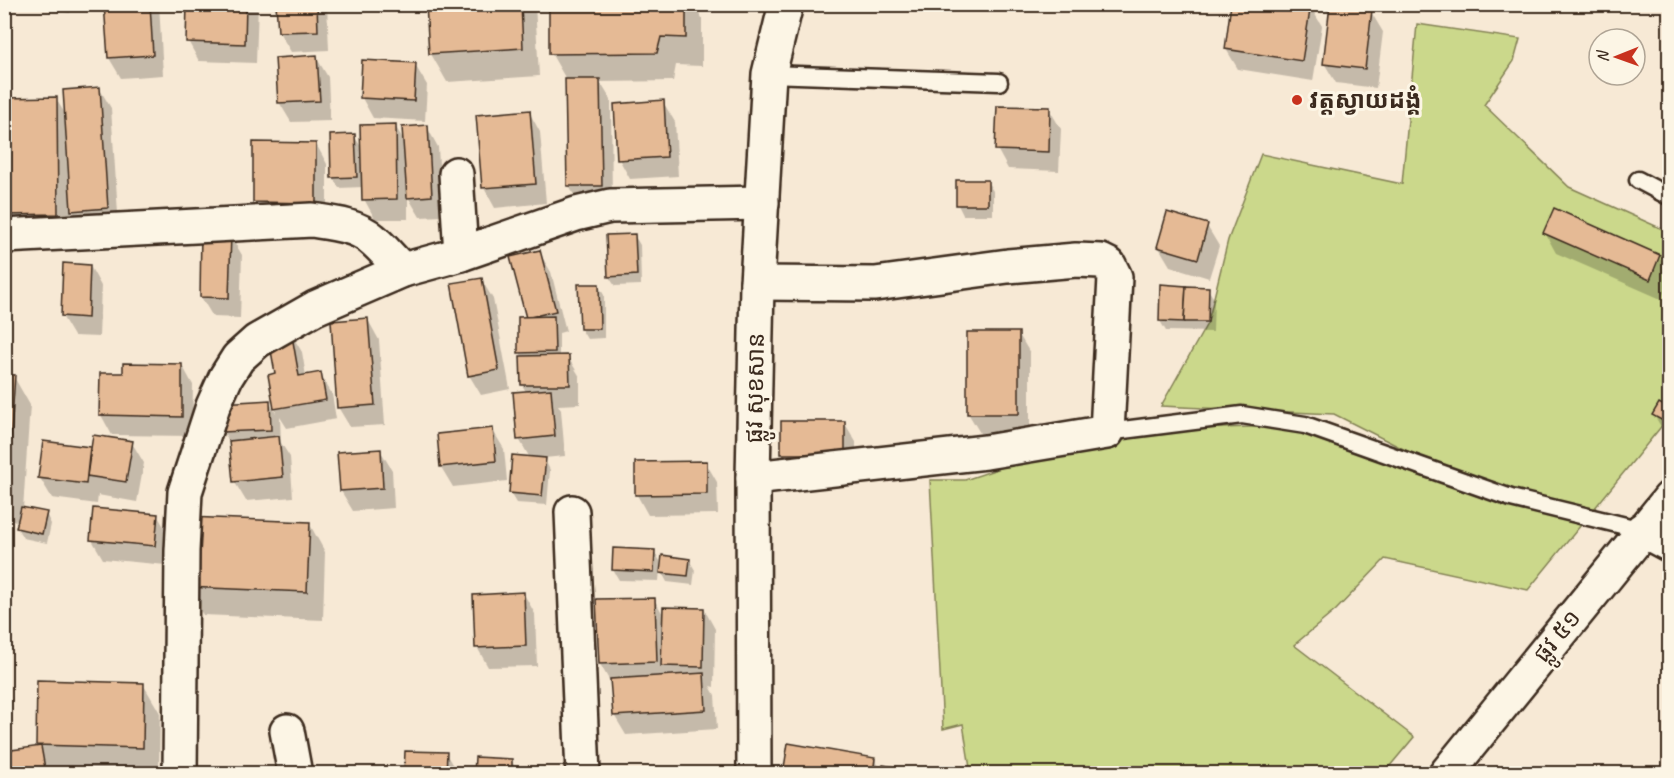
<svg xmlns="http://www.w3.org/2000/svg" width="1674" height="778" viewBox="0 0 1674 778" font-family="Caveat,'Noto Sans Khmer',sans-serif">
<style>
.green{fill:#cbd88b;stroke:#838154;stroke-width:1.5}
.shadow{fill:#0003}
.building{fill:#e5ba95;stroke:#3b2a1e;stroke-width:1.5}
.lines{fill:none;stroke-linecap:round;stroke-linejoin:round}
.service-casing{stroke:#3b2a1e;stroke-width:21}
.minor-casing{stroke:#3b2a1e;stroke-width:38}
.tertiary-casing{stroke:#3b2a1e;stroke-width:38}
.secondary-casing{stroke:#3b2a1e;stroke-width:38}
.service{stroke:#fcf5e5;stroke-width:16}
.minor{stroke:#fcf5e5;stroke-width:33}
.tertiary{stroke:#fcf5e5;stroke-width:33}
.secondary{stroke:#fcf5e5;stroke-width:33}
.poi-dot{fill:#c8321e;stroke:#fcf5e5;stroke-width:2}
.labels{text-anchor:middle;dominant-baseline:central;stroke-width:6;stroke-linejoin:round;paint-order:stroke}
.poi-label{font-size:24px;font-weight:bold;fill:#3b2a1e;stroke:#fcf5e5;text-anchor:start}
.street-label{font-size:24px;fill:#3b2a1e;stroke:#fcf5e5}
</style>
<rect width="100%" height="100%" fill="#f7e9d5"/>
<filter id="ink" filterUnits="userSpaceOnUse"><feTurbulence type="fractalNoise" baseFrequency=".0167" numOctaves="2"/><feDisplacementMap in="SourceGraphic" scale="12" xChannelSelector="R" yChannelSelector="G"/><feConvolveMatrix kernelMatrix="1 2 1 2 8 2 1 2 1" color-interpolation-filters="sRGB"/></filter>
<g filter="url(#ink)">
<!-- green -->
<polygon class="green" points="1417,24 1520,39 1514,61 1484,105 1569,187 1669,232 1669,417 1528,590 1385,559 1336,610 1294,645 1414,737 1384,773 960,773 970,768 963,724 943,729 930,480 965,480 1107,432 1305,425 1465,480 1334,414 1161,406 1208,322 1228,240 1261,154 1402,184"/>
<!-- shadow -->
<g class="shadow">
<polygon points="18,4 72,4 70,13"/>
<polygon points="105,4 159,4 163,75 121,78 109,58"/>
<polygon points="188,4 258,4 256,63 199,61 188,41"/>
<polygon points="278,4 327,4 329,50 291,52 279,32"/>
<polygon points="428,4 535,4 539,76 447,82 431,54"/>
<polygon points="551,4 694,4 702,19 702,66 676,65 673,81 600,82 611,100 612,206 580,206 569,186 567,81 551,53"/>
<polygon points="1310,6 1322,26 1313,81 1238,69 1226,49"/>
<polygon points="1371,12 1383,32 1376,88 1336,83 1324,63"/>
<polygon points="316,57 328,77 330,121 291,122 279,102"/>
<polygon points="364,61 415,65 427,85 425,121 373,118 362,98"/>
<polygon points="99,88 111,108 119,228 84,230 73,211 74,242 4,243 4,99 56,99 67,117"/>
<polygon points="663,102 675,122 678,176 630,179 619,159"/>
<polygon points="1049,109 1061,129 1059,171 1008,169 997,149"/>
<polygon points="529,112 540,132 546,203 495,208 484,188"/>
<polygon points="395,126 405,142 427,127 438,147 442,216 420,217 408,197 408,219 375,219 364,199 363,187 339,188 333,178 354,136 363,150"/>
<polygon points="316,144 327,164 327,223 266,222 254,202"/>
<polygon points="987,181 993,191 993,215 963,215 958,205"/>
<polygon points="1207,226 1219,246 1209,278 1170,266 1158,246"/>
<polygon points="1545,233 1659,256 1670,274 1670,279 1661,299 1556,253"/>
<polygon points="230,235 242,255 240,318 213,317 201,297"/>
<polygon points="634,235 640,245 641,285 615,286 609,277"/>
<polygon points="539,252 551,272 566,331 559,333 559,357 568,357 580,377 580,404 558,405 561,410 565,456 544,458 550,470 547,505 516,503 510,493 530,458 519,439 527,393 522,385 523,358 520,352 529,324"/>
<polygon points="90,266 101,286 99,337 74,336 62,316"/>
<polygon points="481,279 493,299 510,389 481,395 469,375"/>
<polygon points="598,285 604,295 604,338 587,339 581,329"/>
<polygon points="1162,286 1208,289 1214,299 1213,332 1166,331 1160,321"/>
<polygon points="368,320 379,340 385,425 350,427 338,407"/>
<polygon points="290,332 302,352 306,376 320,374 332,394 336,419 287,428 280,417 281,443 290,457 293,497 246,501 234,481 230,444 224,432 269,402 276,413 270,376 276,375"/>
<polygon points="1018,333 1030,353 1030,433 980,433 968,413"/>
<polygon points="182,365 193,385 192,436 112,435 101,415"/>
<polygon points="4,376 14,377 30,405 23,509 46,514 51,524 47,543 23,538 17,528 19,521 4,520"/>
<polygon points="1670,410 1670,430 1660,425 1654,415"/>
<polygon points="844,422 856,442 856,473 794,473 782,453"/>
<polygon points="492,429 504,449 507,481 453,487 441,467 438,435"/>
<polygon points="44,443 93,449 132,443 144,463 137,502 98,495 97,504 52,498 40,478"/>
<polygon points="380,450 392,470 394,508 353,511 341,491"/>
<polygon points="706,463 717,482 718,514 648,515 637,495 636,464"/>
<polygon points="157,515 169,535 166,565 103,559 92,540"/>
<polygon points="309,523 325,552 323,620 203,615 186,586"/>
<polygon points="654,551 660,561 660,568 689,560 695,570 693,585 667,582 660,569 659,581 619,580 613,570"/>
<polygon points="524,594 535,614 537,666 488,667 477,647"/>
<polygon points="654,599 664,616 704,609 715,629 714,687 710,686 715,695 717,729 626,735 614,715 612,685 600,664"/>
<polygon points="143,684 160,713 159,774 4,774 39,747 37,745"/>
<polygon points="446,754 458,774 405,774"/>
<polygon points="875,759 883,774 785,774"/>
<polygon points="511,760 519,774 476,774"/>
</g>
<!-- building -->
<g class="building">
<polygon points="104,4 150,4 153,55 108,58"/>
<polygon points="187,4 246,4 245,44 186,42"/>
<polygon points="276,4 317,4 318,31 278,32"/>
<polygon points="426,4 521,4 523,48 429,54"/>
<polygon points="549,4 686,4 686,38 661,37 657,53 549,54"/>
<polygon points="1231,4 1311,4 1302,61 1225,49"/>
<polygon points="1330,5 1372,10 1365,69 1323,64"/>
<polygon points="317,55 320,101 278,103 275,58"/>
<polygon points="362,60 416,63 414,101 360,98"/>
<polygon points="565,79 600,79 602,186 567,186"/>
<polygon points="100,87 108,208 71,211 63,90"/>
<polygon points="57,97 58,214 4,215 4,98"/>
<polygon points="664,100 667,157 617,160 614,104"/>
<polygon points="997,106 1050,107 1049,152 995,150"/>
<polygon points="530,110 536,184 482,188 476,115"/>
<polygon points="396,124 397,199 362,200 360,125"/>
<polygon points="428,125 432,196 407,198 402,127"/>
<polygon points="355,134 357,177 331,178 330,135"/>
<polygon points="253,142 316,143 316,203 253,202"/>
<rect x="956" y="180" width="32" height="25"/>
<polygon points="1554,208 1660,255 1650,280 1543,233"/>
<polygon points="1167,212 1208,224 1198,259 1157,247"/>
<polygon points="201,232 231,234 229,298 200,297"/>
<polygon points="635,234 637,275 608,277 606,235"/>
<polygon points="540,250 556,311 526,318 510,257"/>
<polygon points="63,263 90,265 88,318 61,316"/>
<polygon points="482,278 499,370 468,376 451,283"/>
<polygon points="578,284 599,284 600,329 580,329"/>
<polygon points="1160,284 1186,286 1184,322 1159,321"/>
<polygon points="1186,286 1209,287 1208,322 1184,322"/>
<polygon points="554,316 555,352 518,353 518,317"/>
<polygon points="368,318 375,405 337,408 331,321"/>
<polygon points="291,330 299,376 321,372 326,400 274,409 268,375 275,373 268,334"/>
<rect x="967" y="332" width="52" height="82"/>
<polygon points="569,355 570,385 521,385 520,356"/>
<polygon points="123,363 182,364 182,417 99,415 100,373 123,373"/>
<polygon points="4,374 15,375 7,493 4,493"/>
<polygon points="551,389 555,436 517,440 513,392"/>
<polygon points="270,400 271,430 222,432 221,403"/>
<polygon points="1659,403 1670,409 1669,424 1652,415"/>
<rect x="781" y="421" width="64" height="33"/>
<polygon points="493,428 496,461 440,467 437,434"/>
<polygon points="93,435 133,441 126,482 87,476"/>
<polygon points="279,436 283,477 233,482 229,441"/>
<polygon points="43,441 90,447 86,484 38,478"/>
<polygon points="381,449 383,488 340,491 337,452"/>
<polygon points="512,455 546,458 542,496 509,493"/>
<polygon points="707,461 707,494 635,495 635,462"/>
<polygon points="21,507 47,512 42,534 16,528"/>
<polygon points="93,508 158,514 155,546 90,540"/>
<polygon points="188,517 310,522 307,592 185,587"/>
<polygon points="613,548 655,550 654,572 612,570"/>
<polygon points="662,555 690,559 688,576 660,573"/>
<polygon points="524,592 526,646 475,648 473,595"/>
<polygon points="655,598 657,662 599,664 596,599"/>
<polygon points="663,607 704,608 703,667 661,666"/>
<polygon points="704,673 706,710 613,716 610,679"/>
<polygon points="37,680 144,683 143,748 36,745"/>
<polygon points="788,743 875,758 873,774 783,774"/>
<polygon points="41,746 46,774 4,774 4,751"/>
<polygon points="405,751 447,752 446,774 404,774"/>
<polygon points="475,757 512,759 512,774 474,774"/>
<polygon points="883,765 930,773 930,774 882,774"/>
</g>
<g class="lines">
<!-- service casing -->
<g class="service-casing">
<g id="service">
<polyline points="769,74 999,82"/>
<polyline points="1638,180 1670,197"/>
<polyline points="1107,432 1242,415 1305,425 1511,498 1642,530"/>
</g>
</g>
<!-- minor casing -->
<g class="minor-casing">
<g id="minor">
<polyline points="456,174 461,254"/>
<path d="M 4,236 L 312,220 C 331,223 356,225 372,239 C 383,248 392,260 403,270"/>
<polyline points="753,478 986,452 1107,432 1115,277 1109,265 1101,261 1076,260 1008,266 875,284 757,283"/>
<polyline points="572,512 583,774"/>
<polyline points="1642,530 1670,545"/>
<polyline points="287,731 295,774"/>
<polyline points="180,774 182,551 185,492 213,406 226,377 238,358 257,341 315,308 403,270 461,254 576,214 610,206 762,203"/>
</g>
</g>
<!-- tertiary casing -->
<g class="tertiary-casing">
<polyline id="tertiary" points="754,774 753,478 757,283 769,74 786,4"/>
</g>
<!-- secondary casing -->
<g class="secondary-casing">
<polyline id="secondary" points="1446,774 1670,498"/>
</g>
<!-- service -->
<use href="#service" class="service"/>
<!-- minor -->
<use href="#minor" class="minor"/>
<!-- tertiary -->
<use href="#tertiary" class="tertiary"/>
<!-- secondary -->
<use href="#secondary" class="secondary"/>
</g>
</g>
<!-- markers -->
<circle class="poi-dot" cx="1297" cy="100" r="6"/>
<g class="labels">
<!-- poi labels -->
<g class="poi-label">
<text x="1309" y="100">វត្តស្វាយដង្គំ</text>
</g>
<!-- street labels -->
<g class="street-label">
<text transform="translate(755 388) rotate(-89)">ផ្លូវ សុខសាន</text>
<text transform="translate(1557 636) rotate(-51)">ផ្លូវ ៥១</text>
</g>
</g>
<!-- margin -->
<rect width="1674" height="778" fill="none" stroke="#fcf5e5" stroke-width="24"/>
<rect x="12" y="12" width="1650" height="754" fill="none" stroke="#3b2a1e" stroke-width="2" filter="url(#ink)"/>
<!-- north arrow -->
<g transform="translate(1617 57) rotate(269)"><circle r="28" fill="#fcf5e5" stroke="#afa495" stroke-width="1.5"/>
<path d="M0-4.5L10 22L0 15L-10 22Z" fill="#c8321e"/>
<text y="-9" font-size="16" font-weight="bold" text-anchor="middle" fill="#3b2a1e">N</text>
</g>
</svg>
